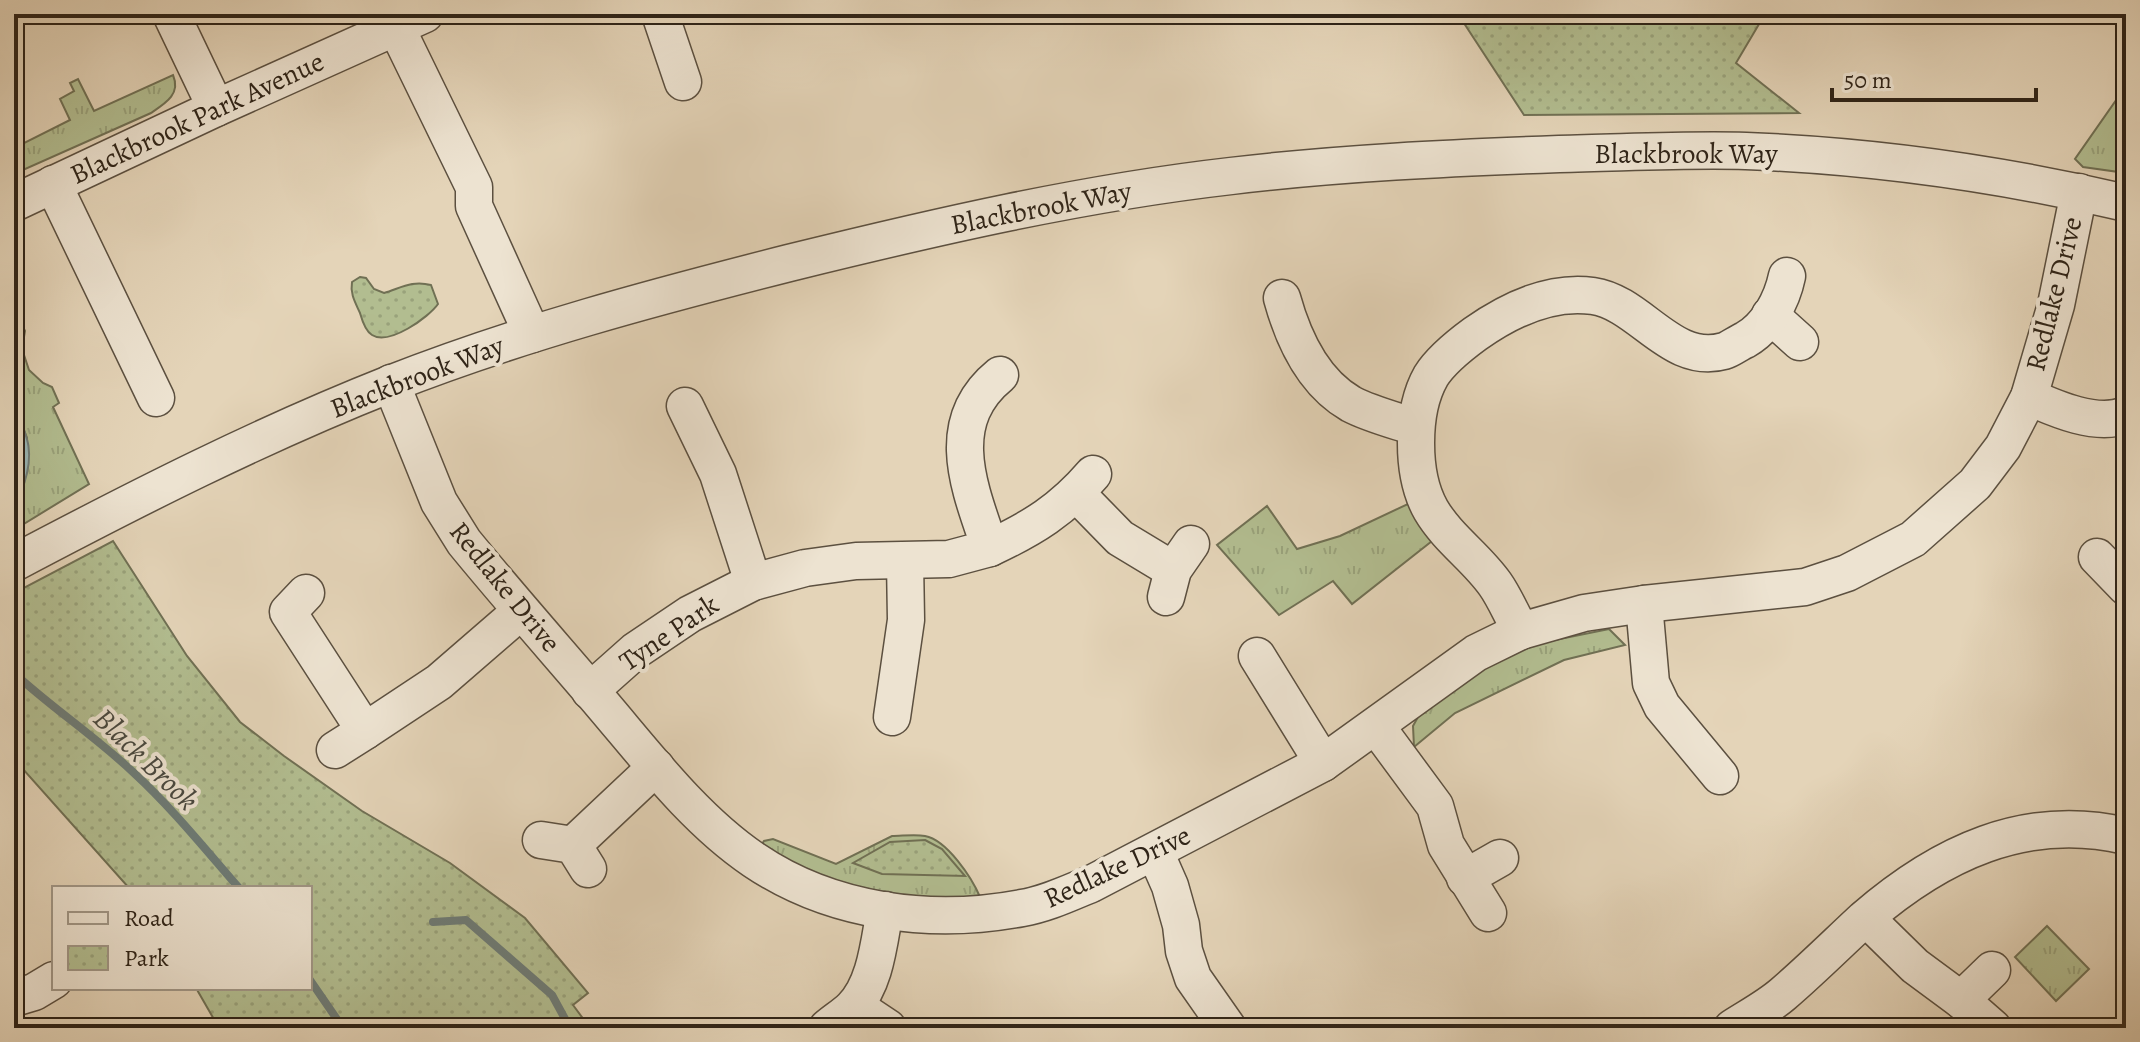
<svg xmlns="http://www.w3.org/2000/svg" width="2140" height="1042" viewBox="0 0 2140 1042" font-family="Alegreya,serif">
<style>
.grass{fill:url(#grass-tufts);stroke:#707054;stroke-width:2}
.park{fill:url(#park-dots);stroke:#707054;stroke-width:2}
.water{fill:#98b7b7;stroke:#6e7c77;stroke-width:2}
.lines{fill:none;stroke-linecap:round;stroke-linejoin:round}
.stream{stroke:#6e7c77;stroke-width:8}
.minor-casing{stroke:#5c5040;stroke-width:39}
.minor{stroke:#ede3d1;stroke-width:36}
.labels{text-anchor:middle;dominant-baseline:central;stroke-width:8;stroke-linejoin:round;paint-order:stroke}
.street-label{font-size:28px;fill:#2f2418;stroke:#ede3d1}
.water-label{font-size:30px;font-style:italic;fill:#494940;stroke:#ede3d1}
</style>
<defs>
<pattern id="grass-tufts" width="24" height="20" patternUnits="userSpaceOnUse" patternTransform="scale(2)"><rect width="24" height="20" fill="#b2bd90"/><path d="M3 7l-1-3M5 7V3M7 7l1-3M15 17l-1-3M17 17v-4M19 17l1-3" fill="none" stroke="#99a27b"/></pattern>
<pattern id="park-dots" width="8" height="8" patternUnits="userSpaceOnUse" patternTransform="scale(2)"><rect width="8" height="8" fill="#b2bd90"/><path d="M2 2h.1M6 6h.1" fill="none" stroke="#99a27b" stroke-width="1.8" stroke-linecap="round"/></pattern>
</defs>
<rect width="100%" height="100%" fill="#e4d4b8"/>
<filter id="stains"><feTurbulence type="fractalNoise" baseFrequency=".0025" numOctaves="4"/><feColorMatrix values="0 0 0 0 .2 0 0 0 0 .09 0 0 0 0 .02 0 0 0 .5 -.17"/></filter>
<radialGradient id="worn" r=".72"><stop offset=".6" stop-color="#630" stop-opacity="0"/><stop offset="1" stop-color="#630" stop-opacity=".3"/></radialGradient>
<!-- grass -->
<g class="grass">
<path d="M 173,75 C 181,94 166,103 151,113 L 14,174 L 14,148 L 70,120 L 60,99 L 74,91 L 70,83 L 78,79 L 94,111 Z"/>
<polygon points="2126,86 2126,173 2083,167 2075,159"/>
<polygon points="14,308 25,331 22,349 29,370 43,383 52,387 59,403 53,407 89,484 14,530 14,489 24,484 27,438 14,405"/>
<polygon points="1410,503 1432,541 1352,604 1333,581 1279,615 1217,545 1267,506 1297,549 1340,536"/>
<polygon points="1609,629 1625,645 1564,660 1455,713 1414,747 1413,726 1424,706 1483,666 1535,644"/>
<path d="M 892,836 C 902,836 915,834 925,836 C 947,840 972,878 980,897 C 927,899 871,898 821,878 C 800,870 780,857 760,847 L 764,841 L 773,839 L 836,864 Z"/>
<polygon points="2047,926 2089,969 2056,1001 2015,957"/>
</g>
<!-- park -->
<g class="park">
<polygon points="1458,14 1765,14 1736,63 1799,113 1524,115"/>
<path d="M 360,277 L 366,278 L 374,289 L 384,293 C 401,288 412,280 431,285 L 438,304 C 429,317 389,346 372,335 C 365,331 362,320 360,313 C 355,302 350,294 352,282 Z"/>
<polygon points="113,541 187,656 240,722 284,756 362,811 450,863 525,918 588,993 573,1005 590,1028 219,1028 196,988 310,988 310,888 129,888 14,759 14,593"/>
<polygon points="925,840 942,849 965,876 882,874 853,863 890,842"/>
</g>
<!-- water -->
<path class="water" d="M 14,405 C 27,436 35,450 24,484 L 14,489 Z"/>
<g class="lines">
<!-- stream -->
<g class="stream">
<path d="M 14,673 C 52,708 96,737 134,773 C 172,808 205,849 239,888"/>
<polyline points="433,922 466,920 552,995 570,1028"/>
<polyline points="310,980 343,1028"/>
</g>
<!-- minor casing -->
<g class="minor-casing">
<g id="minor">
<polyline points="171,14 216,108"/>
<polyline points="660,14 683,82"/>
<polyline points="396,27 474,187 474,206 532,334"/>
<polyline points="53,184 156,398"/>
<polyline points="14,203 216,108 425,14"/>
<path d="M 1282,298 C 1293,338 1313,382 1351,404 C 1370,414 1394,420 1415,427"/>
<polyline points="1770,315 1800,342"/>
<path d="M 391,383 L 439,502 L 464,542 C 509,597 556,650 602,704 C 648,758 695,820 754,860 C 832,913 932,925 1022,908 C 1046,904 1069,893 1091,884 L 1323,763 L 1476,653 L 1521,631 L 1584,613 L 1644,604 L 1805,587 L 1847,573 L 1913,539 L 1975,484 L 2003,447 L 2029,397 L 2056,305 L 2079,192"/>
<path d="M 2029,397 C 2056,409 2097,427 2126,415"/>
<polyline points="685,406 718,474 753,582"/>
<polyline points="1076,493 1120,538 1173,570"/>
<path d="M 990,548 C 1033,528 1062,510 1093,474"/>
<polyline points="2097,557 2126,587"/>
<path d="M 14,563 C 137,498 261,435 390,384 C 520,333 655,297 789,263 C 935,227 1082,193 1231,176 C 1340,163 1450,158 1559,154 C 1621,153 1684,149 1746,151 C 1874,156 2002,174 2126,203"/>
<polyline points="306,593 288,612 365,731 439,682 521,611"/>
<polyline points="1166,597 1173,570 1191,544"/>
<polyline points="1644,604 1651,683 1662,706 1720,776"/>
<path d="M 1521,631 C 1512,616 1505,598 1495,584 C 1476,557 1448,539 1431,510 C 1411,475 1411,411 1431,376 C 1441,360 1460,345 1475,334 C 1509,310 1551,290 1593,296 C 1641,303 1671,366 1724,351 C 1731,349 1738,343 1745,340 C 1768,327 1782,300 1787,276"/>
<polyline points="1257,656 1323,763"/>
<path d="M 590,691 L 635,651 L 690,614 L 753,582 L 805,568 L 856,561 L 949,559 L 990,548 C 970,489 941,423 1000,375"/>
<polyline points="892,717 906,620 905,561"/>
<polyline points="1376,726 1435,806 1446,845 1488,913"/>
<polyline points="335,750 365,731"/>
<polyline points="541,840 573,845 588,869"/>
<polyline points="573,845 656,767"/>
<polyline points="1155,852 1170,886 1181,925 1184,951 1193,978 1228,1028"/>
<polyline points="1465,878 1500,858"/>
<polyline points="1866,918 1915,966 1961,1000 1993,1028"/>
<polyline points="14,998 34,992 54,980"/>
<polyline points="1961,1000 1992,970"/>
<polyline points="855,1006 888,1028"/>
<path d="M 827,1028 C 835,1021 845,1015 852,1008 C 876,984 879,941 885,910"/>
<path d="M 1732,1028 C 1749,1017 1768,1007 1783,994 C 1811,970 1837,944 1864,919 C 1939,854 2025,812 2126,836"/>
</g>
</g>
<!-- minor -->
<use href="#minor" class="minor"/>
</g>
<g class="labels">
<!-- street labels -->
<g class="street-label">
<text transform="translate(197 118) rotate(-25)">Blackbrook Park Avenue</text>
<text x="1686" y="154">Blackbrook Way</text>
<text transform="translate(1041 208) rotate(-11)">Blackbrook Way</text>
<text transform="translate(2054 294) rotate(-76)">Redlake Drive</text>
<text transform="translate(417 377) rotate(-21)">Blackbrook Way</text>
<text transform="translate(505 587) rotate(51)">Redlake Drive</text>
<text transform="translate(669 633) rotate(-34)">Tyne Park</text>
<text transform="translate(1117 867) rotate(-25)">Redlake Drive</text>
</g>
<!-- water labels -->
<g class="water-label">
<text transform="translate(146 759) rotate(44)">Black Brook</text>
</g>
</g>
<!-- margin -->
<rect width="2140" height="1042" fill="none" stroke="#e4d4b8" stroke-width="48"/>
<rect x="16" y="16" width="2108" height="1010" fill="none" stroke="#2f2418" stroke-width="4"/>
<rect x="24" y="24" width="2092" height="994" fill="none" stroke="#2f2418" stroke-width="2"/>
<!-- legend -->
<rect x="52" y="886" width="260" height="104" fill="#ede3d1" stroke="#a19787" stroke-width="2"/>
<rect x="68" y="912" width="40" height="12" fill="#ede3d1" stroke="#a19787" stroke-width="2"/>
<text x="124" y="926" font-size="24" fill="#2f2418">Road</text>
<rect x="68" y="946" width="40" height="24" fill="url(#park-dots)" stroke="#a19787" stroke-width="2"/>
<text x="124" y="966" font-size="24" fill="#2f2418">Park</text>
<!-- scale -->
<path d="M1832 88v12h204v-12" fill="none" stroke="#2f2418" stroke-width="4"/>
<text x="1844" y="88" font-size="24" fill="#2f2418" stroke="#ede3d1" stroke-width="6" paint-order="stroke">50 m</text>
<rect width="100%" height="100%" filter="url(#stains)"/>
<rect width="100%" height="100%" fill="url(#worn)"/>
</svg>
